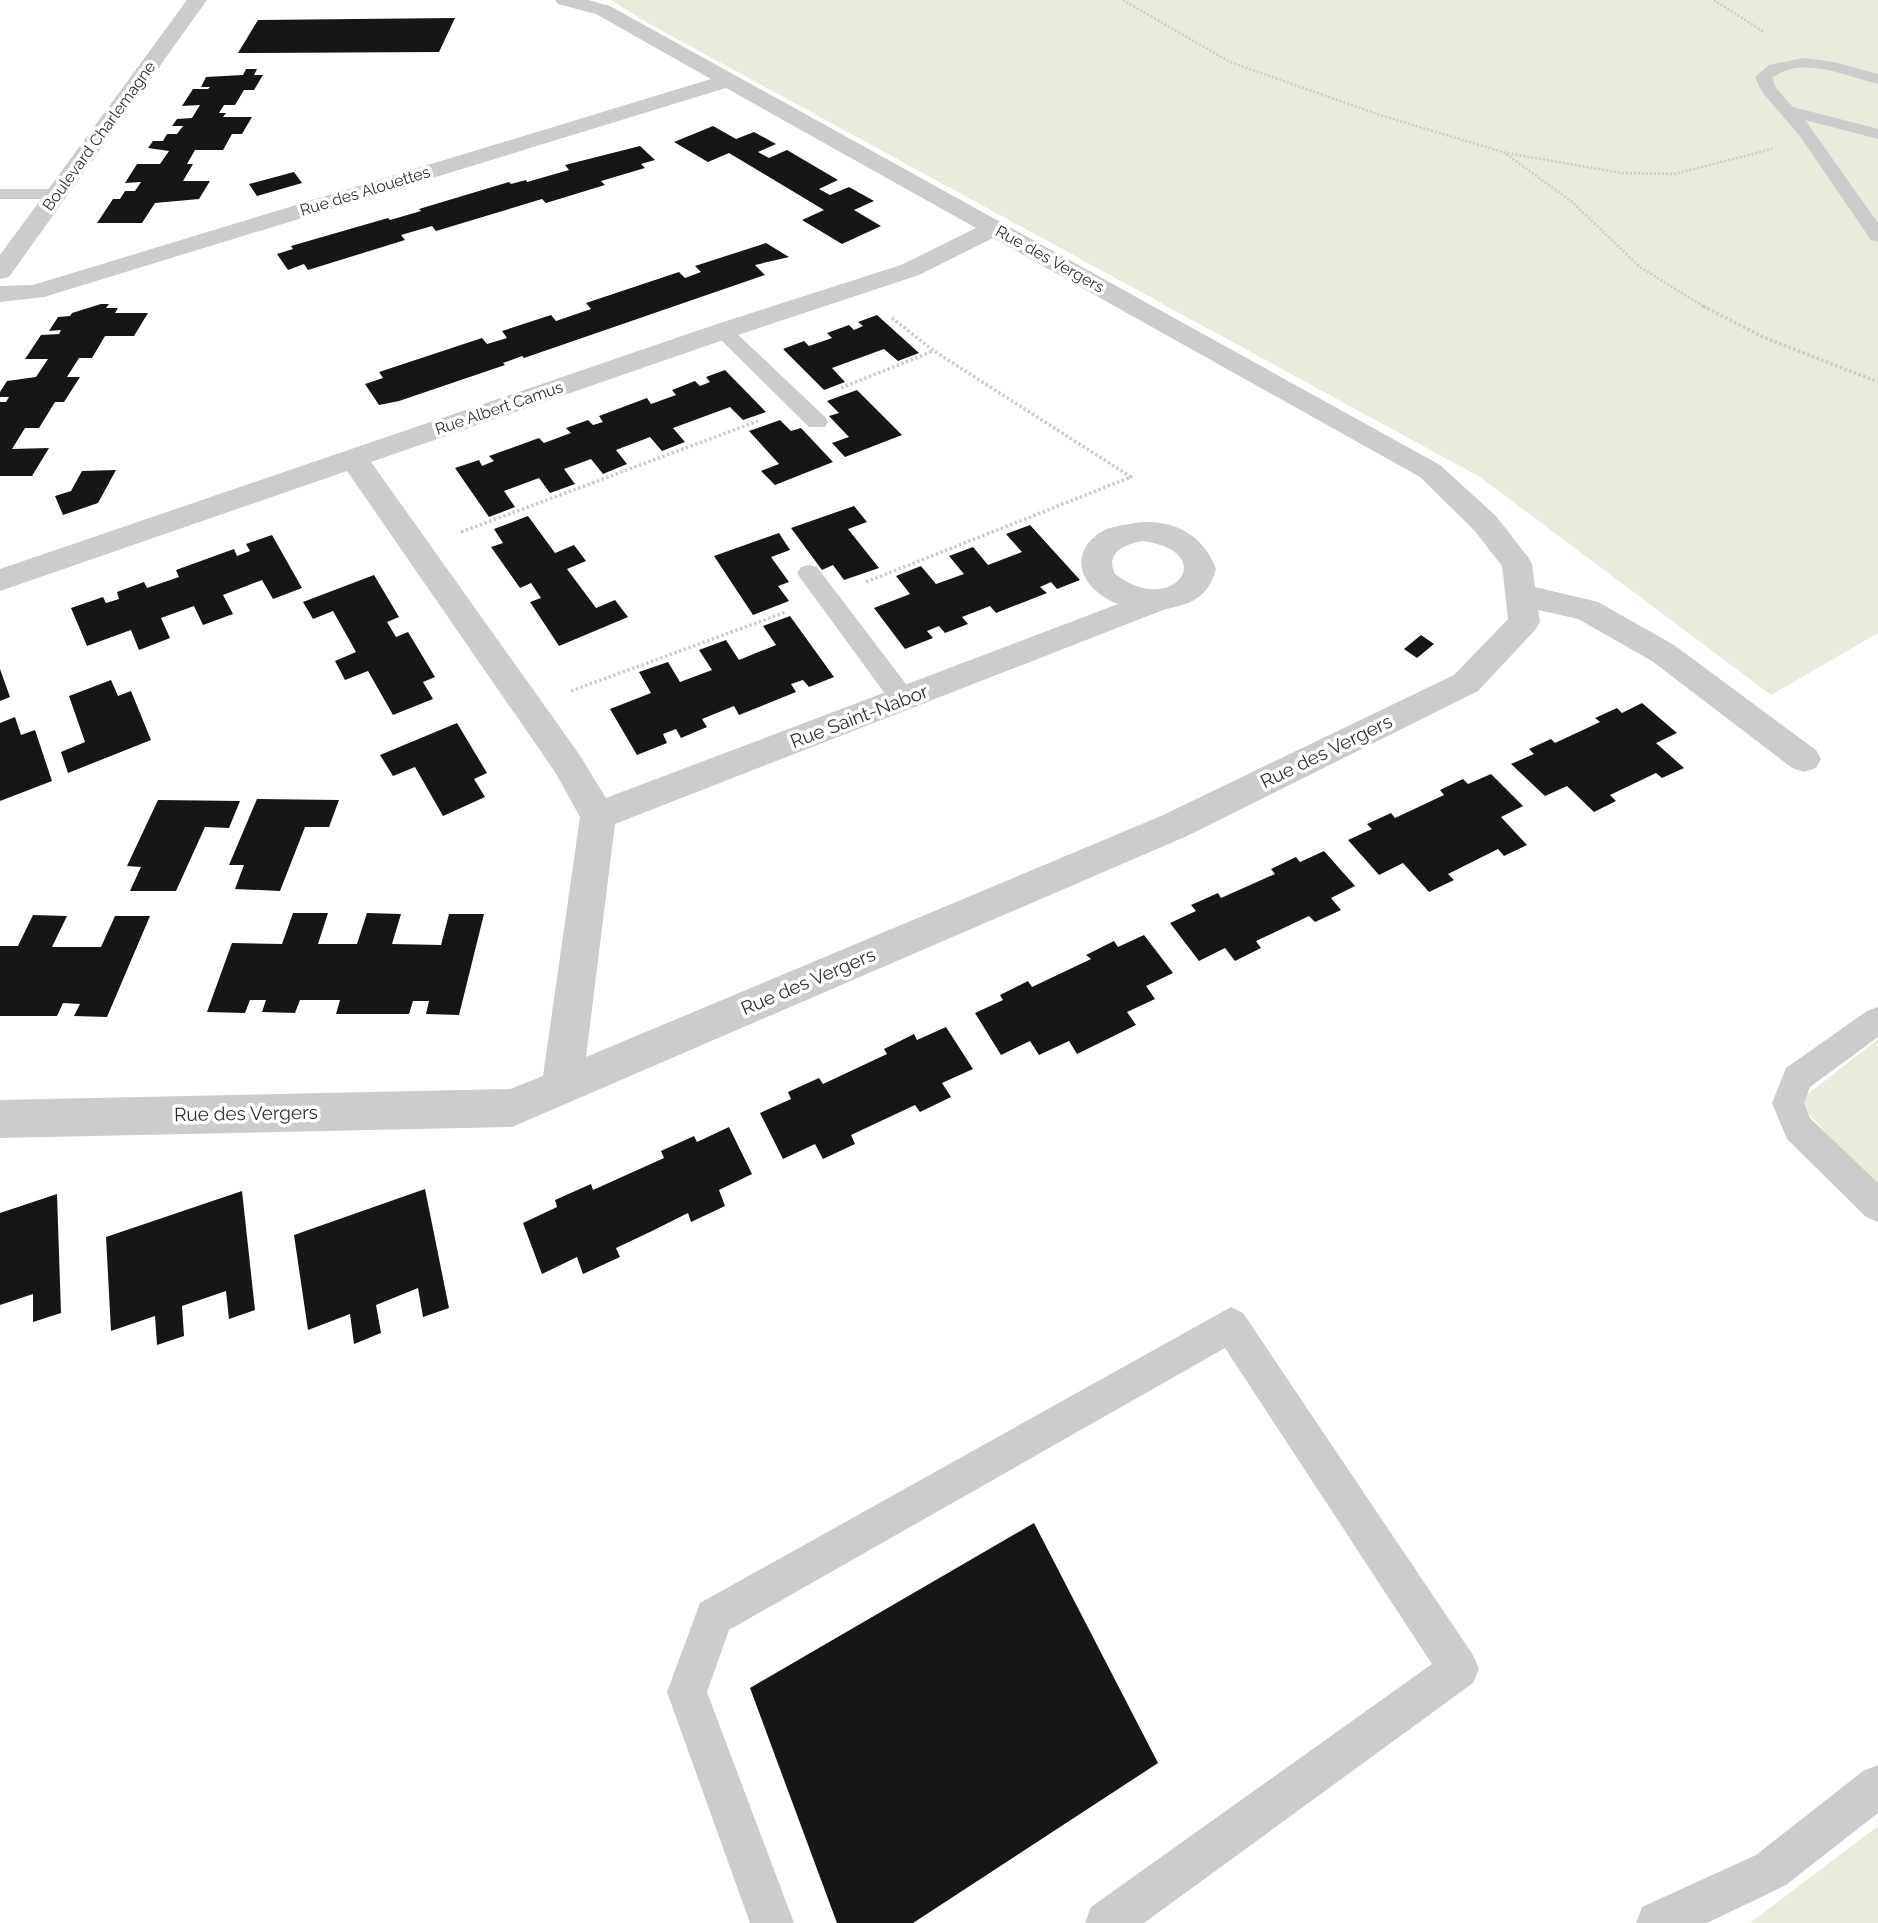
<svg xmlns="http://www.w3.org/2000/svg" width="1878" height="1923" viewBox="0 0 1878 1923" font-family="Raleway,sans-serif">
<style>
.green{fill:#e7ecdd}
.building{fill:#161616}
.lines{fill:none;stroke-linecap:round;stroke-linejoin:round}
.path-far1{stroke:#ccc;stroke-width:2.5;stroke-dasharray:2 2;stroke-linecap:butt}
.path{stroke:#ccc;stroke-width:3.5;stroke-dasharray:2.5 2.5;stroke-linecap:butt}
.lane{fill:#ccc;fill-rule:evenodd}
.street{fill:#ccc;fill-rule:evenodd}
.labels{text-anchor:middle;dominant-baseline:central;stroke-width:7;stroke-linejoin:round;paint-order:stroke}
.far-street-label{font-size:16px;fill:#2f2f2f;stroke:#fff}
.street-label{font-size:19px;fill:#2f2f2f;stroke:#fff}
</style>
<rect width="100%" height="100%" fill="#fff"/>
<!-- green -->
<g class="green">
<polygon points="611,0 1878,0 1878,633 1771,695 1480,477 646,22"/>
<polygon points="1878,1039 1878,1190 1798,1102"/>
<polygon points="1878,1826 1878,1923 1750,1923"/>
</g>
<!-- building -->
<g class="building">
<polygon points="455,18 439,52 238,53 258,20"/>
<polygon points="246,69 257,69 254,75 263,75 254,90 244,90 235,105 224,105 219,113 226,113 223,117 252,117 242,134 232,134 223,150 195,150 187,164 193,164 183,181 210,181 199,199 155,203 142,223 97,223 113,199 120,199 125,191 135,191 141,182 125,183 137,164 160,164 169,151 148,148 153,141 163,141 167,134 177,134 183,126 172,126 177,119 192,118 200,105 182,106 193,89 208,89 210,87 201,87 206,77 243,75"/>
<polygon points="713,126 736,139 754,132 776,144 758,152 769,158 787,150 838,180 819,189 830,195 849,187 874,201 854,210 881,226 842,244 802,220 824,210 729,153 708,162 674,142"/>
<polygon points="640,146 655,160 641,164 645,168 601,181 605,185 546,203 542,199 436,231 432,226 401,235 405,240 308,270 304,264 288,270 277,254 293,249 291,246 388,218 390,220 421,211 419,209 509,182 511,184 526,180 527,182 569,170 565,165"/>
<polygon points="294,172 302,183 257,196 249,184"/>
<polygon points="766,243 789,257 755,265 765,275 524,358 522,356 503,363 505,365 399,401 379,405 365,384 383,378 379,372 482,338 487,344 507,338 502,331 551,315 556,321 591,309 586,303 679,272 685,278 701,272 695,266"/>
<polygon points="101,304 109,304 106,308 118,308 115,313 148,313 134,336 105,336 92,358 79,358 67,377 80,377 64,402 55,402 39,428 25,428 12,449 49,448 32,476 0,476 0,402 6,402 9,397 0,397 0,392 7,381 36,377 48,359 25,359 41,335 59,334 61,330 49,331 58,317 70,316 72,313"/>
<polygon points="877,315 919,353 898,361 884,349 832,368 845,382 824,390 783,349 804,341 809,346 832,338 827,333 849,325 854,330 863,326 858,322"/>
<polygon points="725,370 766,412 743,420 730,407 673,428 685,442 662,451 650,437 616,450 627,464 603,474 591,459 564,469 575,484 550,493 539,478 504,491 515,507 489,517 455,468 479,460 482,466 494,461 489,456 539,438 544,443 571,433 566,428 588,420 593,425 603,422 599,416 647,398 651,404 676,395 672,390 695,381 700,386 710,382 706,377"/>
<polygon points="857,390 902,435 845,457 832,443 849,437 829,416 839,413 827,401"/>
<polygon points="780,420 791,431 801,428 833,462 775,485 761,471 779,464 749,431"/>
<polygon points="116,470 98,503 63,515 55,496 71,491 82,471"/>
<polygon points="854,506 867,522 848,529 879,568 844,580 833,565 822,570 791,528"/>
<polygon points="528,516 555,553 574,545 586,561 567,569 596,608 615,600 628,617 559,646 530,602 541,598 531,583 520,588 491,547 503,543 494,529"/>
<polygon points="1030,525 1080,580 1057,589 1051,582 1040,587 1047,593 996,613 990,606 962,617 968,624 945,633 939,626 927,631 933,638 905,649 874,608 910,594 896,576 921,566 936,584 964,574 949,556 973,547 988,565 1022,552 1006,534"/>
<polygon points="779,533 790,550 771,557 789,582 778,586 789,601 753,615 714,556"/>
<polygon points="272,535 302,588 273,599 262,580 223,595 233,614 203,625 194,606 161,618 170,638 139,650 131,630 87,646 71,608 103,597 106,603 119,599 117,592 144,582 147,588 179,577 176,570 234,549 237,556 250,551 246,544"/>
<polygon points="374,575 399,617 387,622 396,637 408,632 435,677 423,682 433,699 393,715 368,671 345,680 335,661 356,652 333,611 313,619 303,602"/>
<polygon points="790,616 834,677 809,687 803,680 791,684 796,692 739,715 734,706 702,719 707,727 681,738 676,729 663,734 667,743 637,755 610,709 651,693 639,672 668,662 680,682 712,670 699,650 726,640 739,660 776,645 763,626"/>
<polygon points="1421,635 1434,644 1417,658 1404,649"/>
<polygon points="0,669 10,697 0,701"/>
<polygon points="111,680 118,696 131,691 151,740 68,773 61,752 85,742 69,696"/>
<polygon points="1642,703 1677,733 1656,743 1684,768 1662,778 1656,773 1610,795 1616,801 1594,812 1567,786 1545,796 1511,764 1534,754 1529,749 1551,739 1555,743 1600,722 1595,718 1617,708 1622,713"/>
<polygon points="15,717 21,735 35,730 52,781 0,801 0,723"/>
<polygon points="457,723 487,773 474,779 485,797 443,816 415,767 393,776 380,755"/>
<polygon points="1491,774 1523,806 1501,817 1527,845 1504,856 1498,849 1448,874 1454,880 1429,892 1403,863 1379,875 1348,840 1372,829 1367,824 1391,813 1395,818 1444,795 1440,790 1463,779 1468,784"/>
<polygon points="257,799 339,800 329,827 305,827 280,891 235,889 244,865 229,865"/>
<polygon points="158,800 240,801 229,828 205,827 176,891 130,891 141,867 127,866"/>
<polygon points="1324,851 1355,886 1331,898 1341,910 1315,922 1309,916 1256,941 1261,948 1235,961 1225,948 1199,961 1170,923 1196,911 1191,905 1218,893 1221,898 1275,874 1271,869 1296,857 1300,862"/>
<polygon points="293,913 328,913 318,944 357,944 367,913 401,914 392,944 441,945 449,914 484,914 459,1015 426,1014 429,1001 413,1001 409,1014 336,1014 340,1000 300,1000 295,1013 262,1012 266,1000 250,1000 245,1013 207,1012 232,943 282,944"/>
<polygon points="33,915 67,916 52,947 101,947 115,916 150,916 107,1017 74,1016 80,1004 63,1003 57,1016 0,1016 0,946 18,946"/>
<polygon points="1144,935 1173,973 1146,986 1155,999 1127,1012 1136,1025 1077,1054 1069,1041 1039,1055 1030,1041 1001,1055 975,1013 1003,1000 1000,995 1028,981 1032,987 1091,959 1086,955 1114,941 1118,947"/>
<polygon points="946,1027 973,1069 942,1083 951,1097 920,1112 915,1105 851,1135 855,1144 823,1159 815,1144 783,1159 760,1113 791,1099 788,1092 819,1078 823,1084 887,1054 884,1049 914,1034 917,1040"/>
<polygon points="729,1127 752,1174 719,1190 725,1206 691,1222 688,1213 652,1231 616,1248 620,1257 583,1274 577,1257 542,1274 523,1223 557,1207 555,1200 591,1184 593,1190 664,1158 661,1151 694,1136 697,1142"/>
<polygon points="425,1189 449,1308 423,1317 418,1288 376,1305 381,1333 354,1344 350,1314 308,1330 294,1235"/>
<polygon points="242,1191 255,1310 229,1319 226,1291 182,1306 184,1336 157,1345 155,1316 111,1331 106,1237"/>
<polygon points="57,1194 61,1313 33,1322 33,1294 0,1305 0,1213"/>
<polygon points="1034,1523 1158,1763 913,1923 837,1923 750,1688"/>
</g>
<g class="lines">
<!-- path-far1 -->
<g class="path-far1">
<polyline points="1123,0 1230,62 1380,115 1506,153 1622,173 1674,174 1772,149"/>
<polyline points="1714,0 1764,32"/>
<polyline points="1506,154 1571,201 1640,267 1706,308"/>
</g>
<!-- path -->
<g class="path">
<polyline points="1703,306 1763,337 1878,382"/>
<polyline points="841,388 933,351"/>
<polyline points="461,532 758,421"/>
<polyline points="866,582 1131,477 934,351 892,318"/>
<polyline points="571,691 786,612"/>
</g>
<!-- lane -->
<g class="lane">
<path d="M 1803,58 L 1834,62 L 1878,74 L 1878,84 C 1845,76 1802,55 1772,78 L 1776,88 L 1793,107 L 1878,129 L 1878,139 L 1805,120 L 1878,223 L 1878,242 L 1871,240 L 1799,135 L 1762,92 L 1755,77 L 1769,65 Z"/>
<polygon points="0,189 57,189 66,194 57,199 0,199"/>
<polygon points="723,325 730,327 825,417 828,422 825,427 809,427 716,335 713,331 716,327"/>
<polygon points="809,565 817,567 912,692 916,699 912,706 903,708 894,706 801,579 797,573 801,567"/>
<polygon points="1878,1007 1878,1037 1810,1087 1804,1103 1810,1118 1878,1183 1878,1222 1866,1217 1787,1139 1772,1103 1786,1068 1867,1011"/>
<polygon points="1231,1307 1243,1313 1473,1655 1479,1669 1473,1683 1144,1923 1085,1923 1091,1907 1432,1664 1225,1348 729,1630 707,1692 794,1923 750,1923 667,1692 700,1603"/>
<polygon points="1878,1765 1878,1813 1786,1885 1707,1923 1636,1923 1642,1907 1756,1855 1863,1771"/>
</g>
<!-- street -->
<g class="street">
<polygon points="187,0 207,0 9,277 0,279 0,255"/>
<path d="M 555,0 L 588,0 L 610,6 L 1440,465 L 1496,516 L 1528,557 L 1532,564 L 1535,587 L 1598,602 L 1674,645 L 1816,750 L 1821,759 L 1816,768 L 1804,772 L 1792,768 L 1652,661 L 1578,619 L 1538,610 L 1540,622 L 1535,630 L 1478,691 L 1187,836 L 512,1127 L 0,1138 L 0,1100 L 510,1089 L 543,1076 L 580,817 L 555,772 L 347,471 L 0,591 L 0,569 L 714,325 L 901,265 L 976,228 L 726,88 L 44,297 L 0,302 L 0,286 L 33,285 L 711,79 L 596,14 L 558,4 ZM 993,238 L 1420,477 L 1474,530 L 1502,566 L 1508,619 L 1454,675 L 1161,816 L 586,1057 L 615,824 L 1163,610 C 1191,603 1207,600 1216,569 C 1203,532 1167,516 1129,524 C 1118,526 1107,527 1098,534 C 1065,559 1086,592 1118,604 L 606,798 L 579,754 L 371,462 L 732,337 L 919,275 ZM 1142,541 C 1222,551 1173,619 1115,574 C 1105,552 1124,545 1142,541 Z"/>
</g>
</g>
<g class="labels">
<!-- far-street labels -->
<g class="far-street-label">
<text transform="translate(99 136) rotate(-54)">Boulevard Charlemagne</text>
<text transform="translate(365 191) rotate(-17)">Rue des Alouettes</text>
<text transform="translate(1050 259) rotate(29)">Rue des Vergers</text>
<text transform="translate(499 408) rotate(-19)">Rue Albert Camus</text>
</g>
<!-- street labels -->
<g class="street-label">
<text transform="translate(859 716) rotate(-21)">Rue Saint-Nabor</text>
<text transform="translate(1326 751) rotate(-26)">Rue des Vergers</text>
<text transform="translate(808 981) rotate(-23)">Rue des Vergers</text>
<text transform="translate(246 1113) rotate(-1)">Rue des Vergers</text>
</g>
</g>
</svg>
